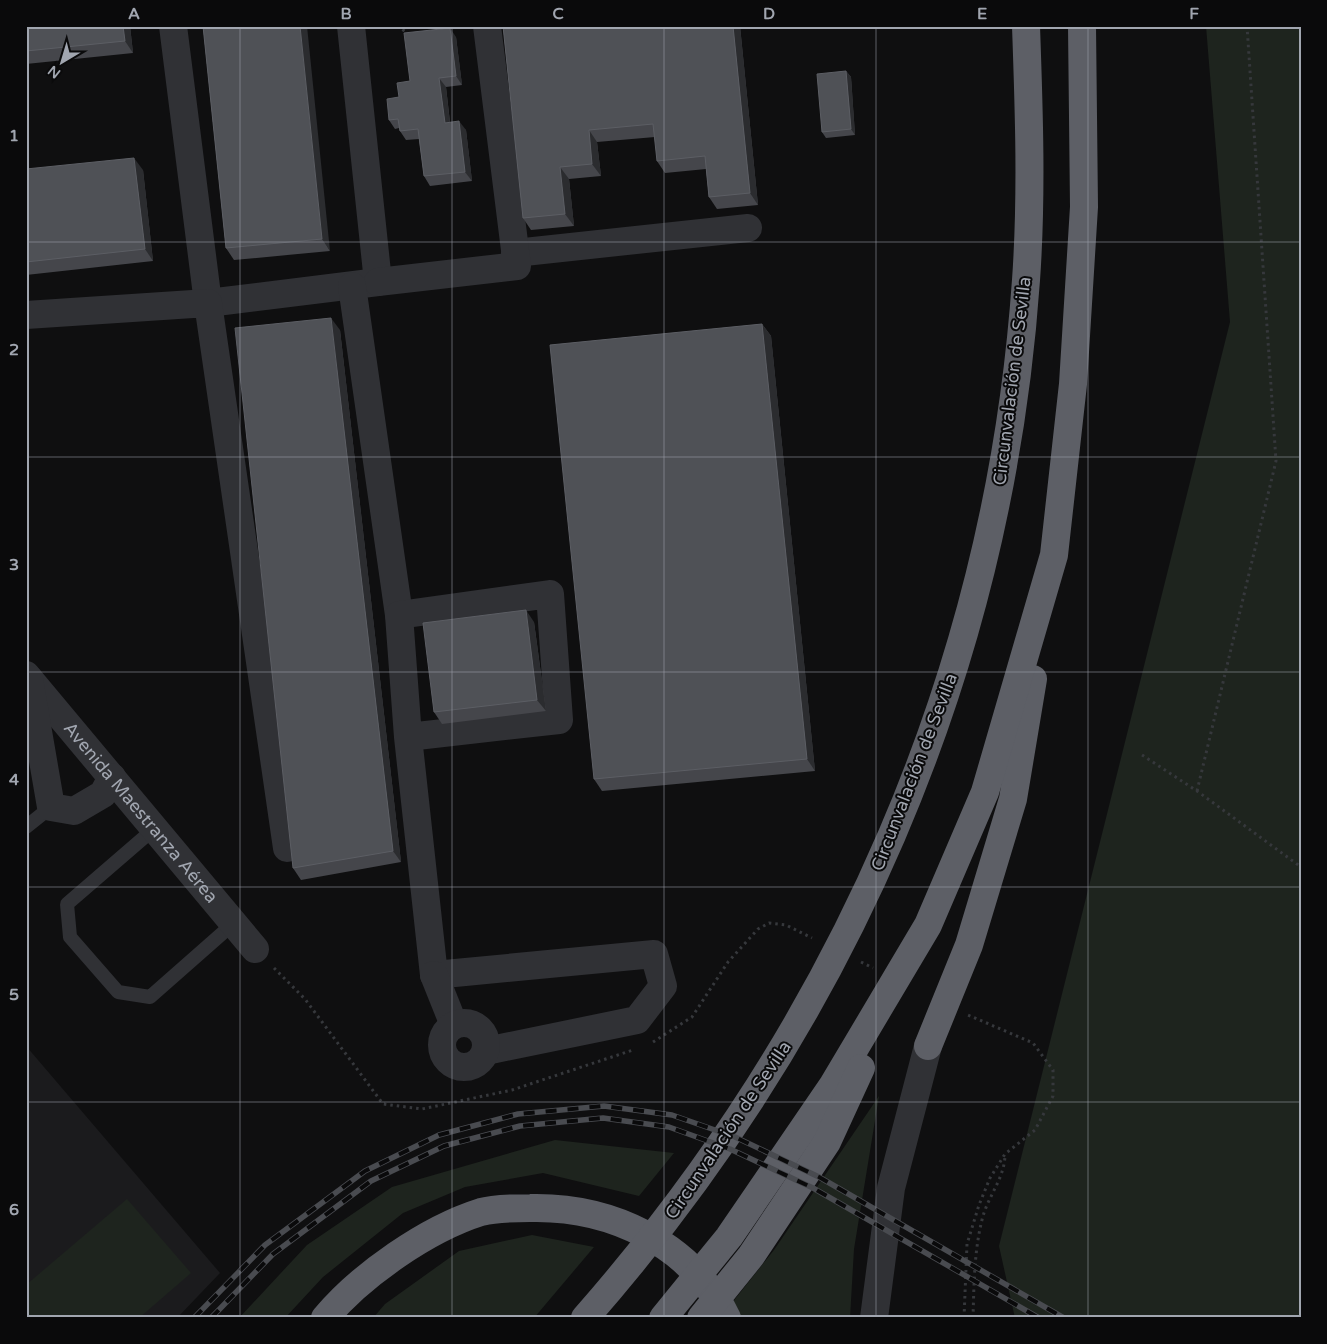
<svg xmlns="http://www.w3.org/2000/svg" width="1327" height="1344" viewBox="0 0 1327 1344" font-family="'Varela Round',sans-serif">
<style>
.built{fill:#1b1b1d}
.grass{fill:#1e241e}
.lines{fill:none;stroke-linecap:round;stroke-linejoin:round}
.path{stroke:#36383c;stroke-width:3;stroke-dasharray:2.5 4;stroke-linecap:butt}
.service{stroke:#303135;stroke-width:14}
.minor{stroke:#303135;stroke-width:28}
.motorway{stroke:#5d5f66;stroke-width:28}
.rail-casing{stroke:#494b50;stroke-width:5.5}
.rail{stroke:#0a0a0b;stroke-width:4;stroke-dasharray:11;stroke-linecap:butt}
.wall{fill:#45464b}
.shaded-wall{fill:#2b2c2f}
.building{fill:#4f5156;stroke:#5c5e64}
.grid{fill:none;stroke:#a1a6b0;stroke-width:1;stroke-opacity:0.55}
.labels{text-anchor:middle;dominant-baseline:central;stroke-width:4;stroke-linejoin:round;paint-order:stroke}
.street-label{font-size:18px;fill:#a1a6b0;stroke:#0a0a0b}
.neatline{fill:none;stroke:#a1a6b0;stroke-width:2}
.grid-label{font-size:16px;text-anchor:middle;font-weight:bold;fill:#a1a6b0}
</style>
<rect width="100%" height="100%" fill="#0f0f10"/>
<!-- built -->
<polygon class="built" points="26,1046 220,1273 177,1318 26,1318"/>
<!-- grass -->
<g class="grass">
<polygon points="1206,26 1301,26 1301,1318 1015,1318 999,1246 1230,322"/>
<polygon points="879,1096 854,1249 850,1318 720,1318 774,1250"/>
<polygon points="555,1140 674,1153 639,1196 543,1173 465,1187 403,1213 323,1277 285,1318 239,1318 307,1245 392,1187"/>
<polygon points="127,1199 191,1273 139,1318 26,1318 26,1285"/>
<polygon points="532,1235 594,1247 534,1318 373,1318 385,1304 459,1251"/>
</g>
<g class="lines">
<!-- path -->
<g class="path">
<polyline points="397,26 409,34"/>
<polyline points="1142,755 1197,791 1301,867"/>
<polyline points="1197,791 1276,461 1247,26"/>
<polyline points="861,962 873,968"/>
<polyline points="274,968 305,999 383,1104 422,1109 512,1090 633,1050"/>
<polyline points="653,1042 692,1017 728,962 758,929 769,923 786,925 812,938"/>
<polyline points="964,1318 967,1244 979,1205 990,1178 1005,1154 1035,1130 1053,1096 1053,1070 1033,1043 968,1015"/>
<path d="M 973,1318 C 974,1285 974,1249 983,1216 C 989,1195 1005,1177 1005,1154"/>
</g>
<!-- service -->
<g class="service">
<polyline points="26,827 51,807"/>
<polyline points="155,828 67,904 70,937 118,992 150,997 234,923"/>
</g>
<!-- minor -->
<g class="minor">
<polyline points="173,26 208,303 378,282 351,26"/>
<polyline points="515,253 748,228"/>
<polyline points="378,282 517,266 487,26"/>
<polyline points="352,286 399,615"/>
<polyline points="26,315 208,303 287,848"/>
<path id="s1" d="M 26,675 L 255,949"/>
<polyline points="29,679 51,807 74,811 103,794 112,777"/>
<polyline points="408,737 559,720 550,594 399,615 408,737 434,975 654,954 663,986 637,1020 486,1051"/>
<polyline points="434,975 454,1025"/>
<circle cx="464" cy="1045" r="22"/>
<polyline points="874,1318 891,1188 928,1046"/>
</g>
<!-- motorway -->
<g class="motorway">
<polyline points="928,1046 969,945 1013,799 1033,679"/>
<path d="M 325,1318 C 361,1275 427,1229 481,1212 C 495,1208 515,1208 530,1208 C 610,1206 691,1243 727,1318"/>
<path d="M 585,1318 C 842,1025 999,670 1026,280 C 1032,196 1029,110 1026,26"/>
<polyline points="663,1318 729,1237 833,1085 928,925 985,792 1054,555 1073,384 1084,207 1082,26"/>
<polyline points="701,1318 751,1256 827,1142 861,1068"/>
</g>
<!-- rail casing -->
<g class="rail-casing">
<g id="rail">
<polyline points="194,1318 265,1245 365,1171 439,1135 518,1114 604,1106 672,1115 735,1137 819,1177 1064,1318"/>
<polyline points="211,1318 273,1254 371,1181 444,1146 520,1126 603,1118 669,1127 730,1149 813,1188 1039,1318"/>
</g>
</g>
<!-- rail -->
<use href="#rail" class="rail"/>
</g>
<!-- wall -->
<g class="wall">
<polygon points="26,26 130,26 133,53 26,64"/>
<polygon points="203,26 330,251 234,260 226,248"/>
<polygon points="503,26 740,26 758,205 717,209 709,197 706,169 665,173 657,161 655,137 597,142 601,176 569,179 574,226 531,230 523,218"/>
<polygon points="456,37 462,85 446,87 450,122 466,130 472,181 430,186 424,176 419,139 406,140 400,131 399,128 395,129 389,120 410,81"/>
<polygon points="846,71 851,77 855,135 826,138 822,132"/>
<polygon points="26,169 143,170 153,261 26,275"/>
<polygon points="762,324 771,336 815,771 602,791 594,779"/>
<polygon points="340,330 401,862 301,880 293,868"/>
<polygon points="534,622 546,711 442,724 434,712"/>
</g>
<!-- shaded-wall -->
<g class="shaded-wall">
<polygon points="123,26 130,26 133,53 125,41"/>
<polygon points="300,26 307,26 330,251 322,239"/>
<polygon points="733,26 740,26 758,205 750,193"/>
<polygon points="450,28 456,37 462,85 456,76"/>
<polygon points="846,71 851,77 855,135 851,129"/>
<polygon points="439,78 446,87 451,132 445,123"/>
<polygon points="459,121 466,130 472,181 465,172"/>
<polygon points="589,130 597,142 601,176 592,164"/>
<polygon points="134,158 143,170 153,261 145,249"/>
<polygon points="560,167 569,179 574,226 565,214"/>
<polygon points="331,318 340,330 401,862 393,851"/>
<polygon points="762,324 771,336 815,771 807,759"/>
<polygon points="526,610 534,622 546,711 537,700"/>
</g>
<!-- building -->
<g class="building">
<polygon points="26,26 123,26 125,41 26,51"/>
<polygon points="203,26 300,26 322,239 226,248"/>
<polygon points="503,26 733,26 750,193 709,197 705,156 657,161 653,124 589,130 592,164 560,167 565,214 523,218"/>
<polygon points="450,28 456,76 439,78 445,123 459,121 465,172 424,176 418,129 400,131 398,119 389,120 387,99 399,97 397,83 410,81 404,33"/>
<polygon points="846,71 851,129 822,132 817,74"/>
<polygon points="134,158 145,249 26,262 26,169"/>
<polygon points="331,318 393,851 293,868 235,328"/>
<polygon points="762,324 807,759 594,779 550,345"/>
<polygon points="526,610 537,700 434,712 423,623"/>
</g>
<!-- grid -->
<path class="grid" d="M 240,26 L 240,1318M 452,26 L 452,1318M 664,26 L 664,1318M 876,26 L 876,1318M 1088,26 L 1088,1318M 26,242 L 1301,242M 26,457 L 1301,457M 26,672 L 1301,672M 26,887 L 1301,887M 26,1102 L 1301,1102"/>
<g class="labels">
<!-- street labels -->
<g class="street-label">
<text transform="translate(1012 381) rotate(-83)">Circunvalación de Sevilla</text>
<text transform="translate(914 772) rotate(-69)">Circunvalación de Sevilla</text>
<text stroke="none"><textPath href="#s1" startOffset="179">Avenida Maestranza Aérea</textPath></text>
<text transform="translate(728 1130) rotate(-56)">Circunvalación de Sevilla</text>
</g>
</g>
<!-- border -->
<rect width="1327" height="1344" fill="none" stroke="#0a0a0b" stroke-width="55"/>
<!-- north arrow -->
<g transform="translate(62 62) rotate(218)" stroke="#0a0a0b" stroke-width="4" paint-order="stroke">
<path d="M0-4L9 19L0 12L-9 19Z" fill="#a1a6b0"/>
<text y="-8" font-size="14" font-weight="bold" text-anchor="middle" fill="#a1a6b0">N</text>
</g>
<rect x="28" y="28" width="1272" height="1288" class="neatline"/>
<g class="grid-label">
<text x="134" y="19">A</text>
<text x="346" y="19">B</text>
<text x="558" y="19">C</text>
<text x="769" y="19">D</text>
<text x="982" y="19">E</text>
<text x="1194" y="19">F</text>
<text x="14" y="141">1</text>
<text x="14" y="355">2</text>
<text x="14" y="570">3</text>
<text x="14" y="785">4</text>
<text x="14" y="1000">5</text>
<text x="14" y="1215">6</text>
</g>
</svg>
